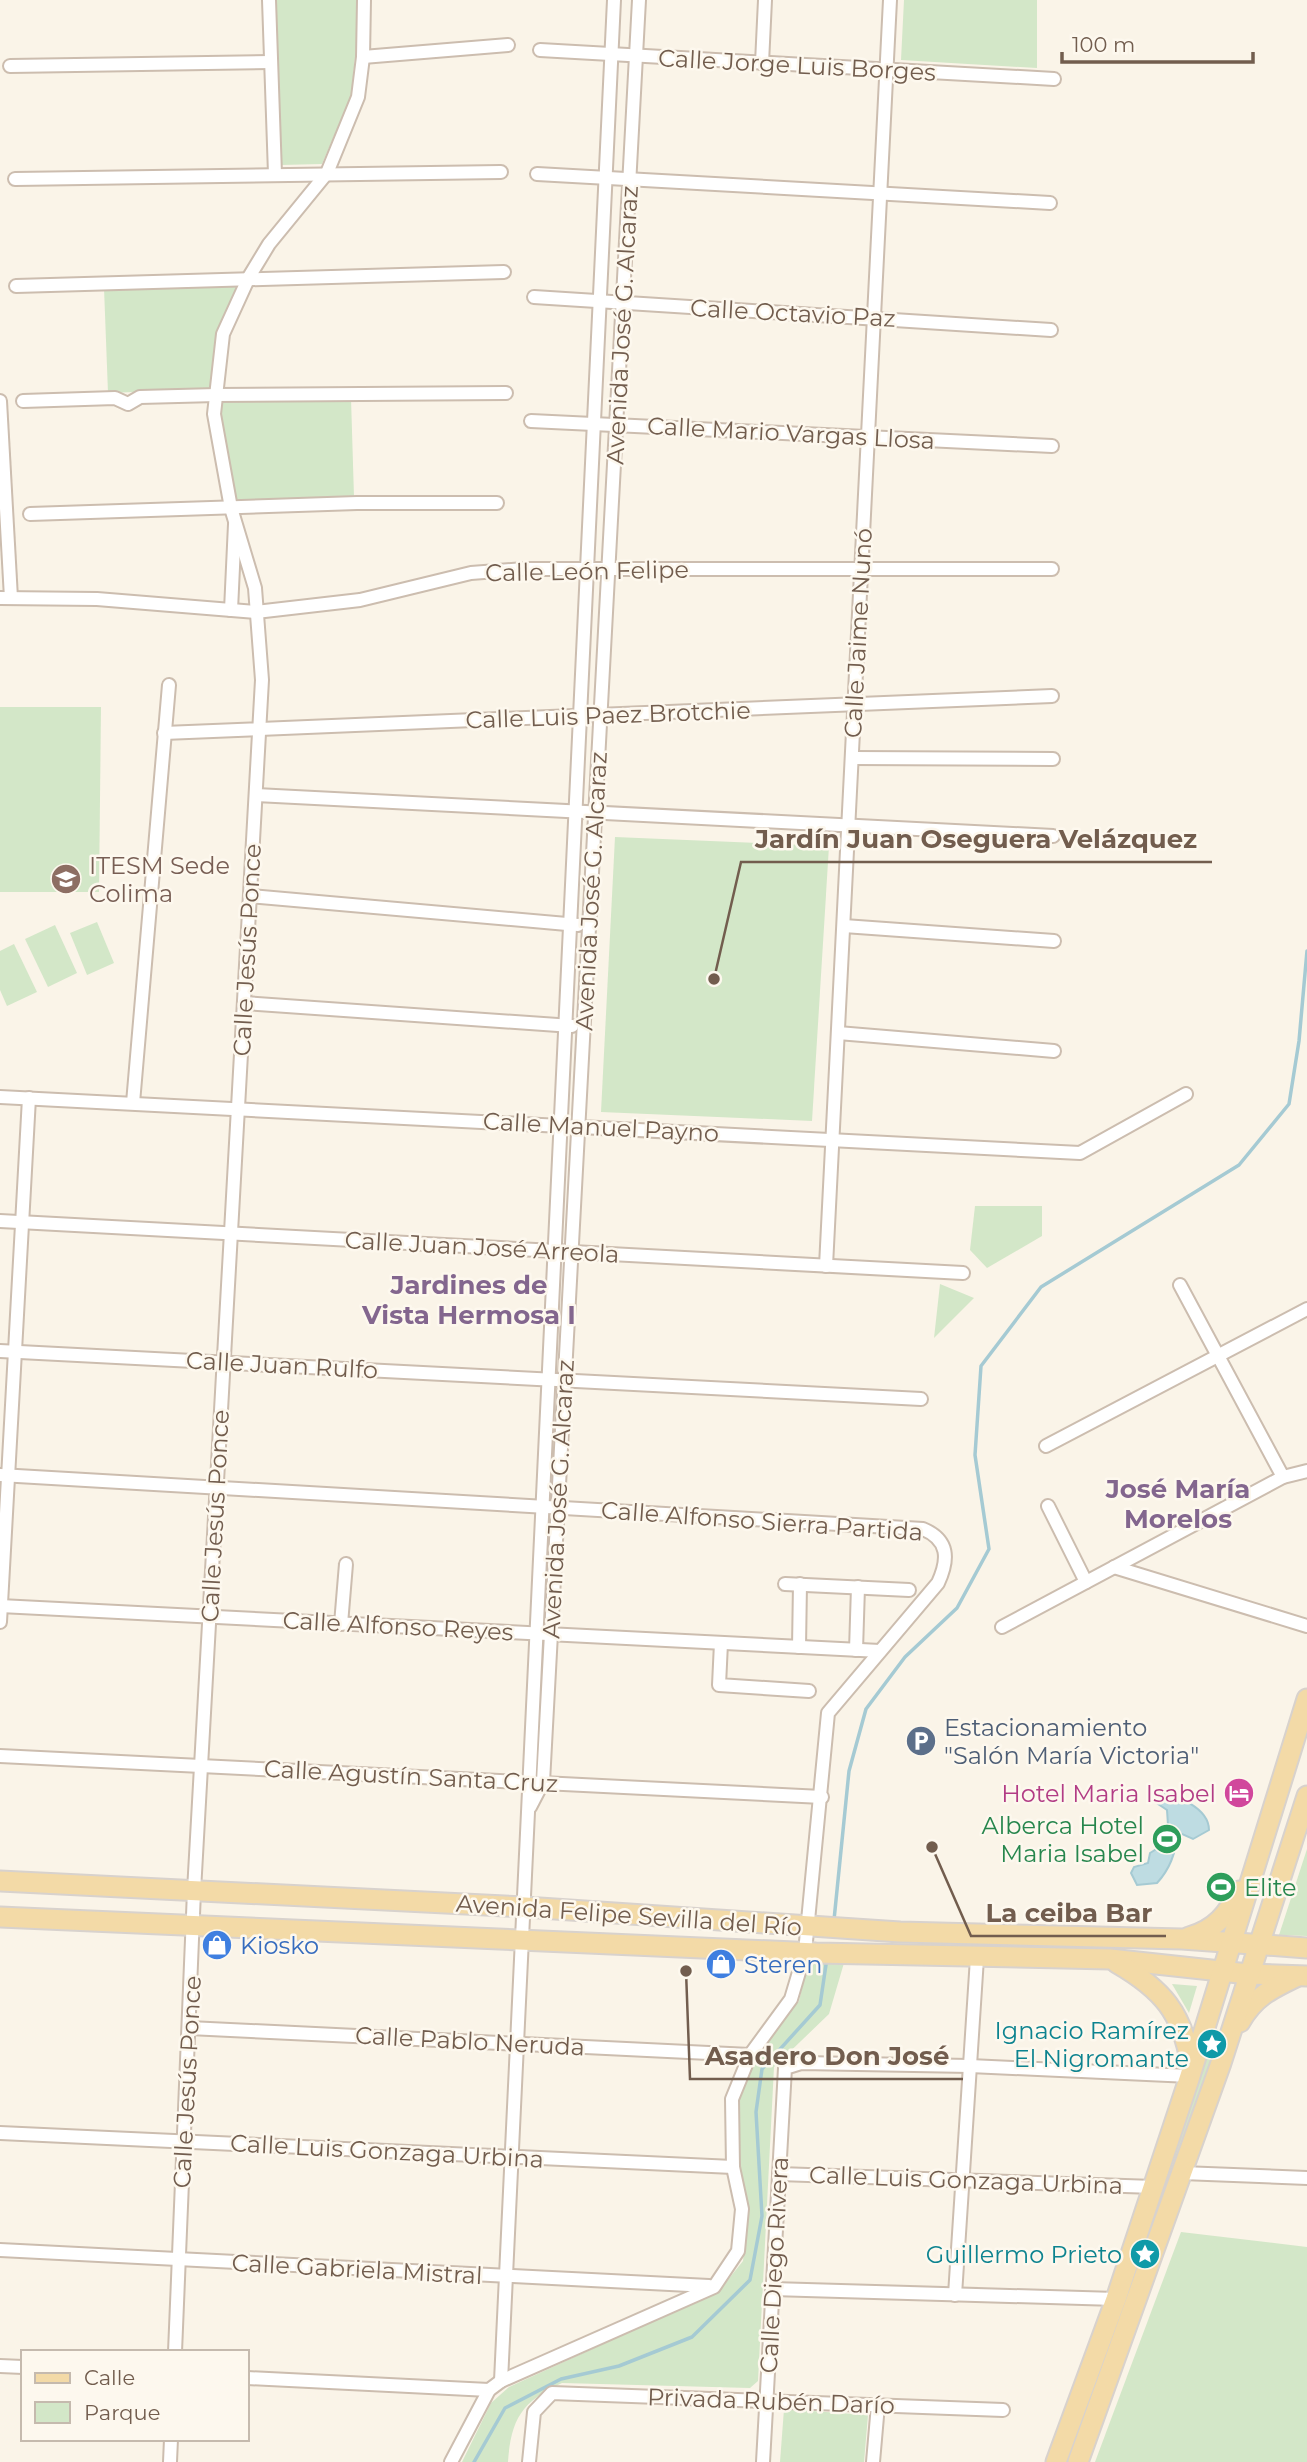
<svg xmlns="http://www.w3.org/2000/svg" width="1307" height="2462" viewBox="0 0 1307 2462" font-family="Montserrat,sans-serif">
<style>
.green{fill:#d3e7c8}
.water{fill:#bedce2;stroke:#a5cad3;stroke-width:2}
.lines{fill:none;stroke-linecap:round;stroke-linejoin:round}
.stream{stroke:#a5cad3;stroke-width:3.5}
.minor-casing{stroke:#ccbdaf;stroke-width:16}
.primary-casing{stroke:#d8d2cd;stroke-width:23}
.minor{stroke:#fff;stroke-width:12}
.primary{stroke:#f3daa7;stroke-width:19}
.labels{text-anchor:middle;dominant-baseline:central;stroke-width:5;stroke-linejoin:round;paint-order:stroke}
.street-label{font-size:24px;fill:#725d4e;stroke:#fdf8ee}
.education-label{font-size:24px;fill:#785e54;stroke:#fdf8ee;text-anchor:start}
.service-label{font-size:24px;fill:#4e5e75;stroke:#fdf8ee;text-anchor:start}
.hotel-label{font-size:24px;fill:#b23c85;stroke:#fdf8ee;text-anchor:end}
.leisure-label{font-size:24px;fill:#27864d;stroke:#fdf8ee;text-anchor:end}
.shop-label{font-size:24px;fill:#366cbe;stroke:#fdf8ee;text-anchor:start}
.culture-label{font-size:24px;fill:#0d838f;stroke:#fdf8ee;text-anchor:end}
.neighbourhood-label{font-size:26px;font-weight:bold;fill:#83668e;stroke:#fdf8ee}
.leader{fill:none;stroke:#725d4e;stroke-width:2.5}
.callout-dot{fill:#725d4e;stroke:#fdf8ee;stroke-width:2.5}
.callout-label{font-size:26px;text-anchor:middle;font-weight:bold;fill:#725d4e;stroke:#fdf8ee;stroke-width:5;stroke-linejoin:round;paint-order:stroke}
</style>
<rect width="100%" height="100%" fill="#faf4e8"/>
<!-- green -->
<g class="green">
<polygon points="276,0 358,0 359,19 351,96 322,164 281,165"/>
<polygon points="904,0 1037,0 1037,68 901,60"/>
<polygon points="242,282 212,389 108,393 104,288"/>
<polygon points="351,398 354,497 237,502 220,415 223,399"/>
<polygon points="0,707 101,707 99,892 0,892"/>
<polygon points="615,837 829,846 812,1121 601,1112"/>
<polygon points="97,922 114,963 87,975 70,933"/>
<polygon points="55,925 77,973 48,987 25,939"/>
<polygon points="14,944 37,992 7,1006 0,990 0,951"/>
<polygon points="975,1206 1042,1206 1042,1236 987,1268 970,1250"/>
<polygon points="940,1284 974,1298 934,1338"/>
<polygon points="1307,1849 1307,1936 1279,1935"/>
<path d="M 808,1962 L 844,1963 L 829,2014 L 774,2067 L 758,2381 L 750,2388 L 562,2383 C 522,2401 511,2419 508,2462 L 462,2462 L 491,2403 L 509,2387 L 719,2291 L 743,2261 L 748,2209 L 739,2161 L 739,2098 L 755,2058 L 799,2001 Z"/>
<polygon points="1172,1984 1197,1986 1189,2013"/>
<polygon points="1210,2041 1215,2042 1213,2056 1165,2208 1158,2211"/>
<polygon points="1181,2232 1307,2247 1307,2462 1095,2462"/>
<polygon points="784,2409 868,2415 864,2462 780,2462"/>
</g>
<!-- water -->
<path class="water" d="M 1157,1793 C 1176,1794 1209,1808 1209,1830 L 1193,1839 L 1180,1833 L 1176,1835 C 1177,1852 1169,1870 1157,1883 L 1137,1885 L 1131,1873 L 1134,1867 L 1148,1863 L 1150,1853 L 1158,1848 L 1156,1840 L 1168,1825 L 1167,1810 L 1152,1800 Z"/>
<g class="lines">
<!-- stream -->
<g class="stream">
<polyline points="834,1920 849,1771 866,1709 905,1657 957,1608 989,1549 975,1455 981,1366 1041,1287 1239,1165 1289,1104 1299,1041 1307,951"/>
<polyline points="474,2462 505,2408 561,2379 619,2366 692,2337 750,2280 762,2216 756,2112 762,2069 820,2005 827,1958"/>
</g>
<!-- minor casing -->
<g class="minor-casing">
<g id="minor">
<polyline points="269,0 275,174"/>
<polyline points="540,50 1054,79"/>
<polyline points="363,57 508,45"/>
<polyline points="762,63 765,0"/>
<polyline points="10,66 271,62"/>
<polyline points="537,174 1050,203"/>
<polyline points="15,179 501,172"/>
<polyline points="16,286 504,272"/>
<polyline points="534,297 1051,330"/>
<polyline points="0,401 11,598"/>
<polyline points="23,401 115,398 128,404 140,397 216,395 506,393"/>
<polyline points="531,421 1052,446"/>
<polyline points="30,514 357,503 497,503"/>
<polyline points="0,598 97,599 256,612 360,600 471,573 524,569 1052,569"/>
<polyline points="231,610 235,524"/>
<polyline points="164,733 1052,696"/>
<polyline points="852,758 1053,759"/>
<polyline points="256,795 1053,836"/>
<polyline points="250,896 578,925"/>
<polyline points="844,926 1054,941"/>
<polyline points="244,1003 572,1026"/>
<polyline points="838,1033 1054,1051"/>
<polyline points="0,1097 1080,1153 1186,1094"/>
<polyline points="133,1103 169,685"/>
<polyline points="0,1221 963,1273"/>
<polyline points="826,1266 890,0"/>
<polyline points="1180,1285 1283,1477"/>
<polyline points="0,1351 921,1399"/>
<polyline points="1046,1446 1307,1309"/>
<path d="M 0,1475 L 923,1529 C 949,1540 949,1559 938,1583 L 828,1713 L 805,1952 L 791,1999 L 750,2055 L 732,2099 L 733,2167 L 742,2209 L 738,2251 L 714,2287 L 501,2381 L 489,2390 L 451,2462"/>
<polyline points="1048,1506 1086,1582"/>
<polyline points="1114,1567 1307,1626"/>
<polyline points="785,1584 909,1590"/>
<polyline points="0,1606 880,1651"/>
<polyline points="0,1622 29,1098"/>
<polyline points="341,1624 346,1564"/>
<polyline points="1002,1627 1283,1477 1307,1471"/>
<polyline points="721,1643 719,1685 809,1691"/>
<polyline points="799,1647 800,1584"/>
<polyline points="856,1650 858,1587"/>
<polyline points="0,1756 822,1797"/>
<polyline points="530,1807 543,1782 639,0"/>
<polyline points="189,2028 750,2055"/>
<polyline points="0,2133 733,2167"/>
<polyline points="1182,2173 1307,2178"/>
<polyline points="779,2174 1154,2187"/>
<polyline points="0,2250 709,2286"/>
<polyline points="772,2289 1116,2299"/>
<polyline points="955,2295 977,1958"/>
<polyline points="175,2352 194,1891 262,680 255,588 231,508 214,414 223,334 249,277 269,244 327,173 358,97 363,57 364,0"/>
<polyline points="0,2366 23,2367"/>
<polyline points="247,2378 489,2390"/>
<polyline points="501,2381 614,0"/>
<polyline points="170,2462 171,2439"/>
<polyline points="529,2462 534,2412 552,2393 1003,2410"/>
<polyline points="763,2462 785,2068 801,2063 970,2066 1190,2076"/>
<polyline points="873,2462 878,2405"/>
</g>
</g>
<!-- primary casing -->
<g class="primary-casing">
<g id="primary">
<polyline points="0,1881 525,1907 900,1932 1182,1939 1307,1948"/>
<polyline points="0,1917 816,1953 1110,1959 1248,1974 1307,1976"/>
<path d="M 1189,1937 C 1215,1930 1228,1914 1239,1891"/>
<path d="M 1117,1963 C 1162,1989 1183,2013 1191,2066"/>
<path d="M 1240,2022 C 1254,1997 1271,1989 1296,1977"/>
<polyline points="1056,2462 1116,2299 1190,2076 1307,1699"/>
<polyline points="1078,2462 1221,2063 1307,1796"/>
</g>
</g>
<!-- minor -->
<use href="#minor" class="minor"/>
<!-- primary -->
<use href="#primary" class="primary"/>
</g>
<!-- icons -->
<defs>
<g id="school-disc" transform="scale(1.575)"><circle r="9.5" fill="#8d6e63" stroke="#fdf8ee"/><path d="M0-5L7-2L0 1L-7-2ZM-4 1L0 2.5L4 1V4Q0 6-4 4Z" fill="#fff"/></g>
<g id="parking-disc" transform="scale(1.575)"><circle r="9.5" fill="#5c6f8a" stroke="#fdf8ee"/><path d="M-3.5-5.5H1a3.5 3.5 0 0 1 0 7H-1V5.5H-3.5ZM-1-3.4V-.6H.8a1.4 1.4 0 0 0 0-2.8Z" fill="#fff"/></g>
<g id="hotel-disc" transform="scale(1.575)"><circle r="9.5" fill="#d1479c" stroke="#fdf8ee"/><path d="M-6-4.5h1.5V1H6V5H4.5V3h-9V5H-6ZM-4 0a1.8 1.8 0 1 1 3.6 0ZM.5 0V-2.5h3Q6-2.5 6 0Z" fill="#fff"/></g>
<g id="stadium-disc" transform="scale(1.575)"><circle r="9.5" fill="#2e9e5b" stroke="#fdf8ee"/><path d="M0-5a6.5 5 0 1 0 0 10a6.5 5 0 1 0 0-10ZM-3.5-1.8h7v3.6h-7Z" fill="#fff"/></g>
<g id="shop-disc" transform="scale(1.575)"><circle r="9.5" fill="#3f7fe0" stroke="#fdf8ee"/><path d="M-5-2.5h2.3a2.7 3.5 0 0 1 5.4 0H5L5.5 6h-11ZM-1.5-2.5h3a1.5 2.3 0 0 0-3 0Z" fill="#fff"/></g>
<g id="sight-disc" transform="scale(1.575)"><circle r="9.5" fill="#0f9aa8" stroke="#fdf8ee"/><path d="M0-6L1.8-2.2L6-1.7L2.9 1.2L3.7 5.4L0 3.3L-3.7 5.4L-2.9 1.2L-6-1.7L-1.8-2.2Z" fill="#fff"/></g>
</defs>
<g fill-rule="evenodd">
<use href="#school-disc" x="66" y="879"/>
<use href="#parking-disc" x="921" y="1741"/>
<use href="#hotel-disc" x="1239" y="1793"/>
<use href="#stadium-disc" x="1167" y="1839"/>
<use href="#stadium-disc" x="1221" y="1887"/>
<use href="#shop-disc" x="217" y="1945"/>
<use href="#shop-disc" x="721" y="1964"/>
<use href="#sight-disc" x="1212" y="2044"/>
<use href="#sight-disc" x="1145" y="2254"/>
</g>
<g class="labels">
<!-- street labels -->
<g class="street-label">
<text transform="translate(797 65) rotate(3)">Calle Jorge Luis Borges</text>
<text transform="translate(793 313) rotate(3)">Calle Octavio Paz</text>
<text transform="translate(622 325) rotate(-87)">Avenida José G. Alcaraz</text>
<text transform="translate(791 433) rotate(3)">Calle Mario Vargas Llosa</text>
<text transform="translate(587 571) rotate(-1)">Calle León Felipe</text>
<text transform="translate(858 633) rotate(-87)">Calle Jaime Nunó</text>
<text transform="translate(608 715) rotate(-2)">Calle Luis Paez Brotchie</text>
<text transform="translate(591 891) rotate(-87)">Avenida José G. Alcaraz</text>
<text transform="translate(247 950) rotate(-87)">Calle Jesús Ponce</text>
<text transform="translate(601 1127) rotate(3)">Calle Manuel Payno</text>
<text transform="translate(482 1247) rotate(3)">Calle Juan José Arreola</text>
<text transform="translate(282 1365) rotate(3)">Calle Juan Rulfo</text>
<text transform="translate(558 1499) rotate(-87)">Avenida José G. Alcaraz</text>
<text transform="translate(215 1516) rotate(-87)">Calle Jesús Ponce</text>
<text transform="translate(762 1521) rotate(4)">Calle Alfonso Sierra Partida</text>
<text transform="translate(398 1626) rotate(3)">Calle Alfonso Reyes</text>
<text transform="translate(411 1776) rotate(3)">Calle Agustín Santa Cruz</text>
<text transform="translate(629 1915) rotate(4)">Avenida Felipe Sevilla del Río</text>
<text transform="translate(470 2041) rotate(3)">Calle Pablo Neruda</text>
<text transform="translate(187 2082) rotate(-87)">Calle Jesús Ponce</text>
<text transform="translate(387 2151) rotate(3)">Calle Luis Gonzaga Urbina</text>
<text transform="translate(966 2180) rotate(2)">Calle Luis Gonzaga Urbina</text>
<text transform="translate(774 2265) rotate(-87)">Calle Diego Rivera</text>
<text transform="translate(357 2269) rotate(3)">Calle Gabriela Mistral</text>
<text transform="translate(771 2401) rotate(2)">Privada Rubén Darío</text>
</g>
<!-- education labels -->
<g class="education-label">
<text x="89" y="865">ITESM Sede<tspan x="89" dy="28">Colima</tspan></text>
</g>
<!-- service labels -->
<g class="service-label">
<text x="944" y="1727">Estacionamiento<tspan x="944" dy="28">"Salón María Victoria"</tspan></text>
</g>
<!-- hotel labels -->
<g class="hotel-label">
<text x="1216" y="1793">Hotel Maria Isabel</text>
</g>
<!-- leisure labels -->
<g class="leisure-label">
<text x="1144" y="1825">Alberca Hotel<tspan x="1144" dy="28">Maria Isabel</tspan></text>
<text x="1244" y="1887" text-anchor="start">Elite</text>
</g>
<!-- shop labels -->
<g class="shop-label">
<text x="240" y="1945">Kiosko</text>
<text x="744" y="1964">Steren</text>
</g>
<!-- culture labels -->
<g class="culture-label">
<text x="1189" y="2030">Ignacio Ramírez<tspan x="1189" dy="28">El Nigromante</tspan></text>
<text x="1122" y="2254">Guillermo Prieto</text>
</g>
<!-- neighbourhood labels -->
<g class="neighbourhood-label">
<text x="469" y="1285">Jardines de<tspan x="469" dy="30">Vista Hermosa I</tspan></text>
<text x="1178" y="1489">José María<tspan x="1178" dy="30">Morelos</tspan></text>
</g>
</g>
<!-- callouts -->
<path class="leader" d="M714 979L741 862H1212M932 1847L971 1936H1166M686 1971L690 2079H963"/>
<g class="callout-dot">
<circle cx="714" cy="979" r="7"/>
<circle cx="932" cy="1847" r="7"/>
<circle cx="686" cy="1971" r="7"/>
</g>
<g class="callout-label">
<text x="976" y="848">Jardín Juan Oseguera Velázquez</text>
<text x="1069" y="1922">La ceiba Bar</text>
<text x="827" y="2065">Asadero Don José</text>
</g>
<!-- legend -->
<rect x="21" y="2350" width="228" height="91" fill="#fdf8ee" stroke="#c5baae" stroke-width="2"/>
<rect x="35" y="2373" width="35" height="10" fill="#f3daa7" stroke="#c5baae" stroke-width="2"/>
<text x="84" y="2385" font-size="21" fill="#725d4e">Calle</text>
<rect x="35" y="2402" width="35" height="21" fill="#d3e7c8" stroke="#c5baae" stroke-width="2"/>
<text x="84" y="2420" font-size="21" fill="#725d4e">Parque</text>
<!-- scale -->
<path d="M1062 52v10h191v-10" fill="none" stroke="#725d4e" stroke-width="3.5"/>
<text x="1072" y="52" font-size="21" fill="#725d4e" stroke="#fdf8ee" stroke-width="5" paint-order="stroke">100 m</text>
</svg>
